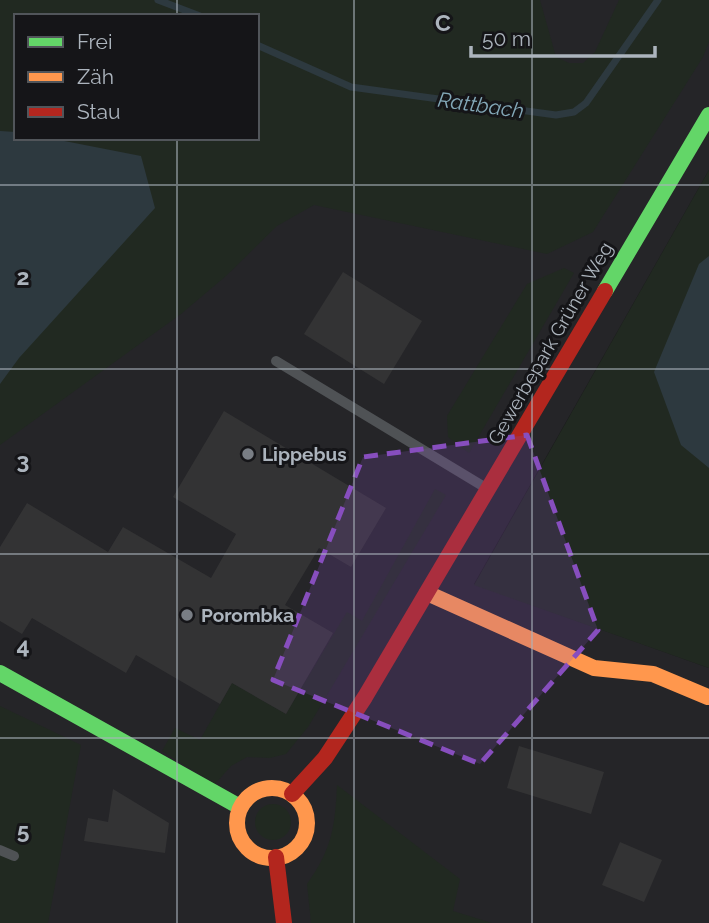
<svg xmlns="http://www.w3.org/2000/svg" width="709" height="923" viewBox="0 0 709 923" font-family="Raleway,sans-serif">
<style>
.built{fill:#252528;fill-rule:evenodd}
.green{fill:#212921;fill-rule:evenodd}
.water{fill:#2d393f}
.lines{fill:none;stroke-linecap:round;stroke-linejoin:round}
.stream{stroke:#2d393f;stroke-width:7}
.building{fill:#333334}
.lane{stroke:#4f5255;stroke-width:10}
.fast{stroke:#63d668;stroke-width:16}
.slow{stroke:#ff974d;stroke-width:16}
.jam{stroke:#b3261e;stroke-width:16}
.marked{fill:#874ebe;fill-opacity:0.2;stroke:#874ebe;stroke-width:5;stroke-dasharray:14 9;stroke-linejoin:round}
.grid{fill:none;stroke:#acb4bd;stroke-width:2;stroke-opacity:0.55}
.poi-dot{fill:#797e85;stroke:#151518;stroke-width:2.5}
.labels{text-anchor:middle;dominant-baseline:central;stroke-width:6;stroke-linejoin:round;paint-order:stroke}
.street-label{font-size:19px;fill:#acb4bd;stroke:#151518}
.poi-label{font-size:19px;font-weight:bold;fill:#acb4bd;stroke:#151518;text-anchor:start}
.water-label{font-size:21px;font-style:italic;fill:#83a8b8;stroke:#151518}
.grid-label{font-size:23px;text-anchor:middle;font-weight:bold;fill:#acb4bd;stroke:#151518;stroke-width:6;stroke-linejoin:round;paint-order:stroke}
</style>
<rect width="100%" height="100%" fill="#1b1b1c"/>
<!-- built -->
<path class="built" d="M 0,0 L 709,0 L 709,170 L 474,584 L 709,668 L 709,923 L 0,923 ZM 16,16 L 257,16 L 257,138 L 16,138 Z"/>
<!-- green -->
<g class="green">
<path d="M 0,0 L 540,0 L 556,57 L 569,63 L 583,63 L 595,52 L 619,0 L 709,0 L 709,42 L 703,57 L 593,232 L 547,254 L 314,205 L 277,226 L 226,276 L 181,314 L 0,445 ZM 16,16 L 257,16 L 257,138 L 16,138 Z"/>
<polygon points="709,170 709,668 474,585"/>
<polygon points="564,268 574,273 469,453 448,437 447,416 527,284"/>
<polygon points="435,489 446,495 308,727 286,754 270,758 247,757 231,766 215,784 162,751 175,728 200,740 232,683 286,714 347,612 362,621"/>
<polygon points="0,706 81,745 48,923 0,923"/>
<path d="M 337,785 L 460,879 L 453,911 L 492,923 L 311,923 L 307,884 C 332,849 335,827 337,785 Z"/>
<circle cx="273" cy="822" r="18"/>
</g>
<!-- water -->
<g class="water">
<polygon points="0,131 16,132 16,138 49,138 141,156 155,208 19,358 0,384"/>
<polygon points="709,256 709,468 681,445 654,372 699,264"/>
</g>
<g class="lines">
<!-- stream -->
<g class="stream">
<polyline points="158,0 200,16"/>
<polyline points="257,45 351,87 556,115 574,112 586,103 658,0"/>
</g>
</g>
<!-- building -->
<g class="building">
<polygon points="343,272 422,321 384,384 304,334"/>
<polygon points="224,411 386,508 351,567 319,548 285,605 333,633 286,714 232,683 220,704 136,655 126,673 32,618 22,634 0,621 0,547 27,503 108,552 123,527 211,578 236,534 173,497"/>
<polygon points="519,746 604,772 591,814 507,788"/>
<polygon points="113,789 169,823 165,853 84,841 88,818 108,822"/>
<polygon points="620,842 662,860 644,902 602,885"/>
</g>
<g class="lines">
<!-- lane -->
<g class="lane">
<polyline points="276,361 486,488"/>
<polyline points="0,850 14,856"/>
</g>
<!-- fast -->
<g class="fast">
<polyline points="605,291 709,115"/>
<polyline points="0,673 240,807"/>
</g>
<!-- slow -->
<g class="slow">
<polyline points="427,593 594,668 653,674 708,697"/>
<circle cx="272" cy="823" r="35"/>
</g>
<!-- jam -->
<g class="jam">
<polyline points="292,794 325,758 365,697 605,291"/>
<polyline points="276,857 284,923"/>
</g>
</g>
<!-- marked area -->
<path class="marked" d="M 527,435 L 598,630 L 480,764 L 273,680 L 363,457 Z"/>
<!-- grid -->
<path class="grid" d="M 177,0 L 177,16M 354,0 L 354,923M 532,0 L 532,923M 177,138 L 177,923M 0,185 L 709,185M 0,369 L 709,369M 0,554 L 709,554M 0,738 L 709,738"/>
<!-- markers -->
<g class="poi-dot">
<circle cx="248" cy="454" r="7"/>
<circle cx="187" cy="615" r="7"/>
</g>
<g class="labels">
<!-- street labels -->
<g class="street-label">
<text transform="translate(550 343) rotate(-60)">Gewerbepark Grüner Weg</text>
</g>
<!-- poi labels -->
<g class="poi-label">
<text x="262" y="454">Lippebus</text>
<text x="201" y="615">Porombka</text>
</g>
<!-- water labels -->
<g class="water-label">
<text transform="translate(481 105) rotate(8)">Rattbach</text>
</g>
</g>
<g class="grid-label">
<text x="443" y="31">C</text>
<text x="23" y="285">2</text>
<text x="23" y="469">3</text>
<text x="23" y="654">4</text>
<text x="23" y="839">5</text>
</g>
<!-- legend -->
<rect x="14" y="14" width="245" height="126" fill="#151518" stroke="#51555a" stroke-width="2"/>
<rect x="28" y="37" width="35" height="10" fill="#63d668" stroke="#51555a" stroke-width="2"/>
<text x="77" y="49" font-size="21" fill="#acb4bd">Frei</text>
<rect x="28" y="72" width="35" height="10" fill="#ff974d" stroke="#51555a" stroke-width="2"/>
<text x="77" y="84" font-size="21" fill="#acb4bd">Zäh</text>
<rect x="28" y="107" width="35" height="10" fill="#b3261e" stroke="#51555a" stroke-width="2"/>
<text x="77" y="119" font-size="21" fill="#acb4bd">Stau</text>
<!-- scale -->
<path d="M471 46v10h184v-10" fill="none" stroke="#acb4bd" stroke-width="3.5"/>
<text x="482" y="46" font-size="21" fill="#acb4bd" stroke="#151518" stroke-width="5" paint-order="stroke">50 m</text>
</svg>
